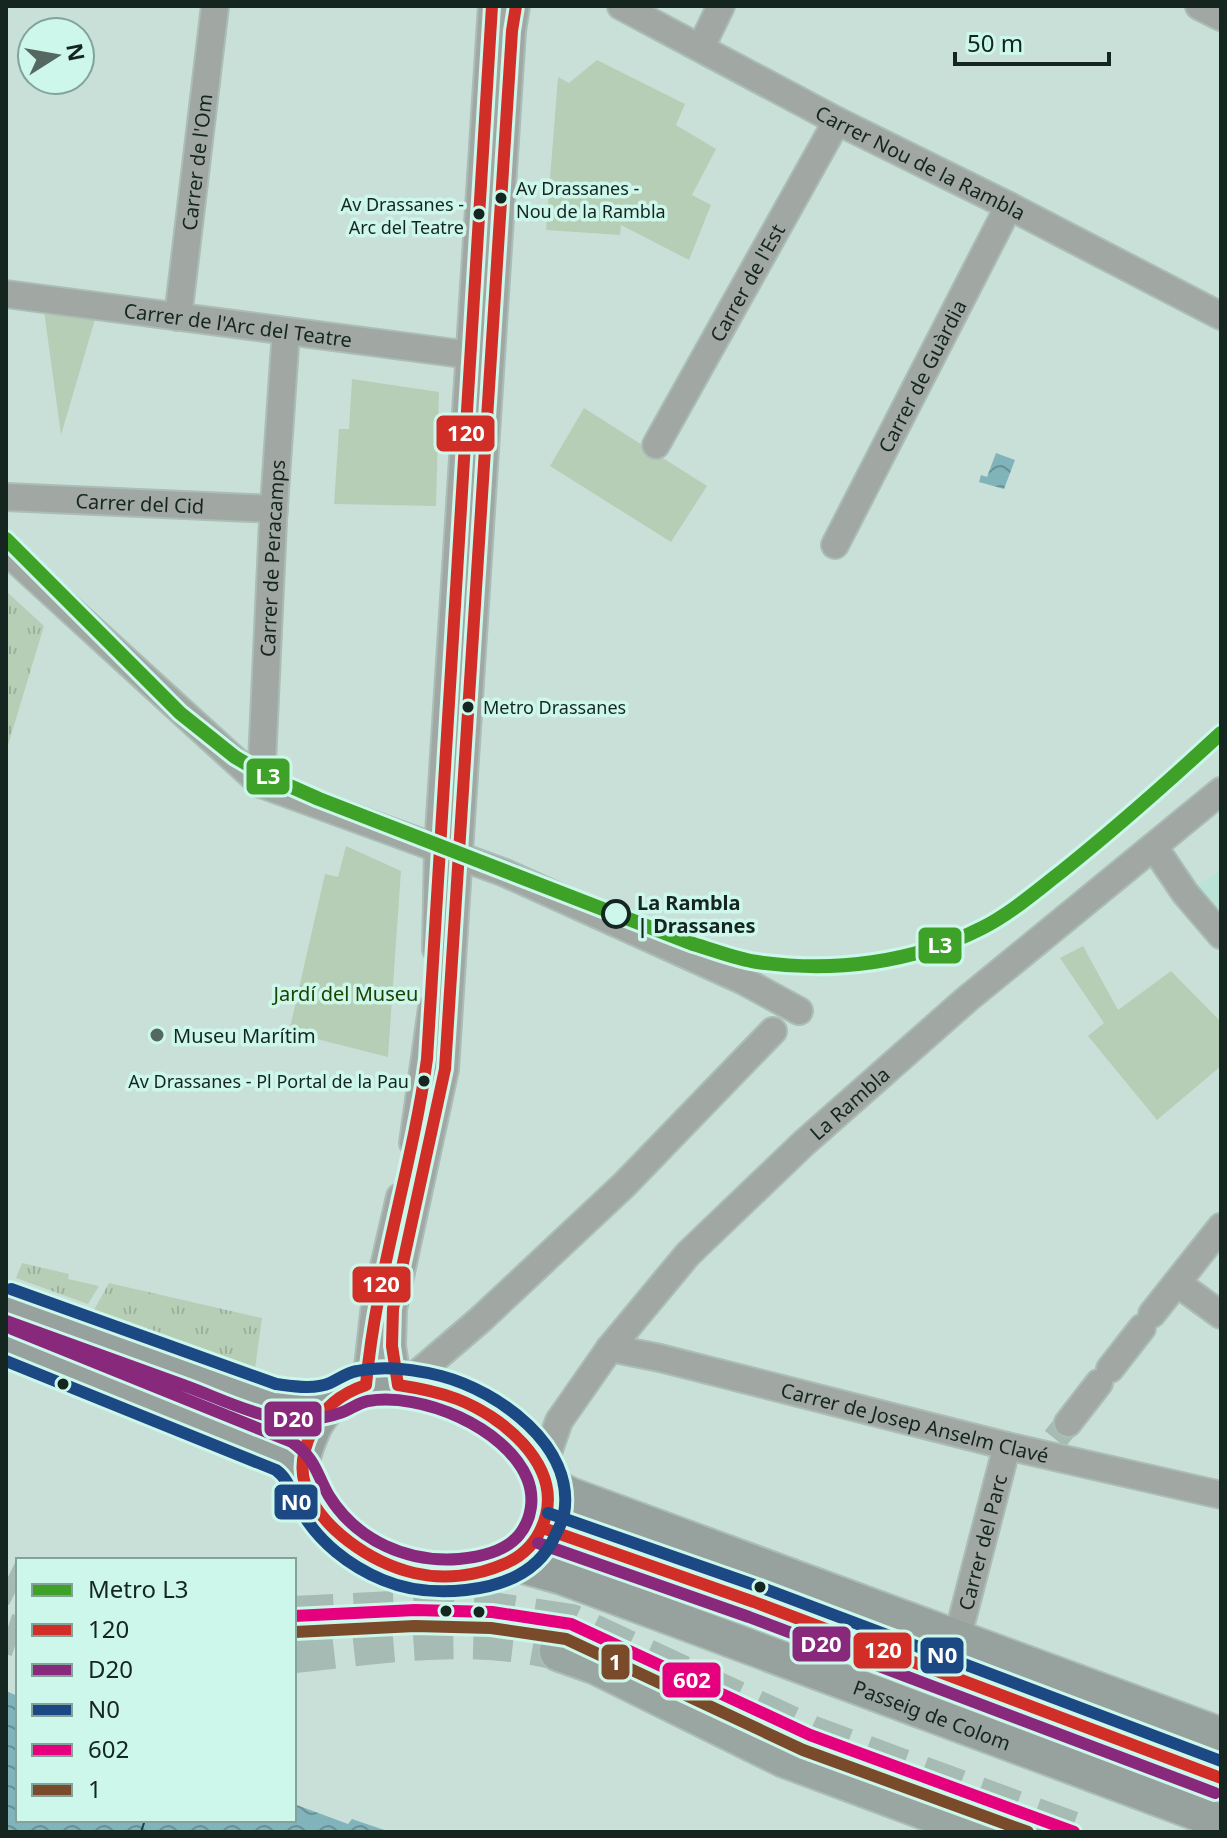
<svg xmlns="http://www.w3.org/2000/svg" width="1227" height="1838" viewBox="0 0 1227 1838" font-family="'Noto Sans',sans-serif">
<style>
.built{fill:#bbe2d7}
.grass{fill:url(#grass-tufts)}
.garden{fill:#b6ceb6}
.water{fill:url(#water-waves)}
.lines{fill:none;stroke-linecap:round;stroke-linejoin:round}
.ferry{stroke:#0c4550;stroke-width:2;stroke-dasharray:10 8;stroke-linecap:butt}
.minor-tunnel{stroke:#a5bbb4;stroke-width:26;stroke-dasharray:26 13;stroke-linecap:butt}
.highway-tunnel{stroke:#a5bbb4;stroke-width:40;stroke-dasharray:40 20;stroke-linecap:butt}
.minor-casing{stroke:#aabdb7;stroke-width:30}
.major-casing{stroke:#aabdb7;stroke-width:38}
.highway-casing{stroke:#aabdb7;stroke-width:44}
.minor{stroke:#a1a8a4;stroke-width:26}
.major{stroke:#97a19d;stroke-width:34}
.highway{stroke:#99a6a1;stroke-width:40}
.bus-1-casing{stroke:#ccf7ea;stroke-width:18}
.bus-2-casing{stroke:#ccf7ea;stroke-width:18}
.bus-3-casing{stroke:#ccf7ea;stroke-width:18}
.bus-4-casing{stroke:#ccf7ea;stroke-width:18}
.bus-5-casing{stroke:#ccf7ea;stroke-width:18}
.bus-1{stroke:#d02e26;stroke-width:12}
.bus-2{stroke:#88297c;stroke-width:12}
.bus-3{stroke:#1c4883;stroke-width:12}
.bus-4{stroke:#e5007d;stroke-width:12}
.bus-5{stroke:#7a4b2a;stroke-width:12}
.metro-1-casing{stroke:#ccf7ea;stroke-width:20}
.metro-1{stroke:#3ea229;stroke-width:14}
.bus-dot{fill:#152621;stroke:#ccf7ea;stroke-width:3}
.stop-dot{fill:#ccf7ea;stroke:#152621;stroke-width:4}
.poi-dot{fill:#546761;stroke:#ccf7ea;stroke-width:3}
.labels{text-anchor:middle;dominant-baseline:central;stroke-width:7;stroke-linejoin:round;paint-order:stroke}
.bus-label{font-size:18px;fill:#152621;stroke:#ccf7ea;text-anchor:start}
.street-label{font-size:20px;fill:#152621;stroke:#ccf7ea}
.stop-label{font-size:20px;font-weight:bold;fill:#152621;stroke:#ccf7ea;text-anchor:start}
.park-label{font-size:20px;fill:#1d4101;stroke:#ccf7ea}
.poi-label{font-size:20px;fill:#152621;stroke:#ccf7ea;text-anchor:start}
.line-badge{stroke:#ccf7ea;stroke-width:3}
.badge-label{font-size:22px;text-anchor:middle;font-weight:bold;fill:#fff}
</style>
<defs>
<pattern id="grass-tufts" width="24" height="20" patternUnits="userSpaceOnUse" patternTransform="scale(2)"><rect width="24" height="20" fill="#b6ceb6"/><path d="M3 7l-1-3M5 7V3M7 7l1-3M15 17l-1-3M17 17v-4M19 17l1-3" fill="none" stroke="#9cb19c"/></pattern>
<pattern id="water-waves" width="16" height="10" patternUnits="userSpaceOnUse" patternTransform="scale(2)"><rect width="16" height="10" fill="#81b3bb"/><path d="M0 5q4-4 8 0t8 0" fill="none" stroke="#689198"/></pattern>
</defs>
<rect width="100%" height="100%" fill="#c9e0d9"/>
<!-- built -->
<polygon class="built" points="1221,871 1221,916 1195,886"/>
<!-- grass -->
<g class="grass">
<polygon points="6,591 44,626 6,752"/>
<polygon points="22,1263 69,1274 68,1279 99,1286 88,1304 16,1278"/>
<polygon points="109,1283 262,1318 254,1376 91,1315"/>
</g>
<!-- garden -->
<g class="garden">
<polygon points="597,60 685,104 676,125 716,149 692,195 711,205 689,260 621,225 620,235 546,230 558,77 569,83"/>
<polygon points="44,311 96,316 61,435"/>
<polygon points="352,379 439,392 436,506 334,504 339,429 349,429"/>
<polygon points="584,408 707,486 671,542 550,466"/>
<polygon points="346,846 401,871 388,1057 289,1032 325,874 338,877"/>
<polygon points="1083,946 1118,1010 1171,971 1221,1022 1221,1066 1157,1120 1088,1036 1104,1023 1060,958"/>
</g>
<!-- water -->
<g class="water">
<polygon points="996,453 1015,460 1004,489 979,482 981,475 987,477"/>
<polygon points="6,1691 18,1696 18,1820 294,1820 294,1804 348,1824 352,1819 390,1832 6,1832"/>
</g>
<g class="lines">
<!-- ferry -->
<polyline class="ferry" points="141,1832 145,1820"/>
<!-- minor-tunnel -->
<polyline class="minor-tunnel" points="1055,1439 1068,1423"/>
<!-- highway-tunnel -->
<g class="highway-tunnel">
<polyline points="6,1581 18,1587"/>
<polyline points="294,1616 415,1610 492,1612 571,1624 810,1735 1074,1832"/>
<polyline points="6,1633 18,1637"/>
<path d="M 294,1653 C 383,1644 472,1628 560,1651"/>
</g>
<!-- minor casing -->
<g class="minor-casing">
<g id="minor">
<path id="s1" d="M 621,6 L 837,121 L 1009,206 L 1221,316"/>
<polyline points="1199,6 1221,17"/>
<polyline points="701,47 721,6"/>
<path id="s2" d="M 6,294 L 470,355"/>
<path id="s3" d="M 178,317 L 215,6"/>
<path id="s4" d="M 656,445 L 837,121"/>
<path id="s5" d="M 6,497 L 274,509"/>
<path id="s6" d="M 835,545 L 1009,206"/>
<polyline points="6,551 261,784 505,873 744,981 799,1011"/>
<path id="s7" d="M 261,784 L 273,521 L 286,331"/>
<polyline points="1154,847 1185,893 1221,935"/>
<polyline points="436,949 438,849 492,6"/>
<polyline points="413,1143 432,1008"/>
<polyline points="1177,1283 1221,1315"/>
<polyline points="1152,1314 1221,1227"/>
<path id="s8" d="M 610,1348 L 660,1358 L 1007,1446 L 1221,1495"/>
<polyline points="1110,1369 1142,1328"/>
<polyline points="366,1385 375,1305 400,1197"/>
<polyline points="398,1385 392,1346 393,1309 445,1069 512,31 516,6"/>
<polyline points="403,1386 481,1319 624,1185 773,1031"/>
<polyline points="1068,1423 1099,1383"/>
<path id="s9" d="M 542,1470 L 559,1421 L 610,1348 L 688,1254 L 804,1143 L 966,1000 L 1221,791"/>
<path id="s10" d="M 957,1639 L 1007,1446"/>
</g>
</g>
<!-- major casing -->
<g class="major-casing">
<g id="major">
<polyline points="6,1304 272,1400 300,1402 334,1399"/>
<polyline points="6,1344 246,1439 284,1456 301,1468"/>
<path d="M 366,1385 C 408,1386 445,1390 483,1410 C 501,1419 516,1434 528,1450 C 535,1460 543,1469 547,1481 C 550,1490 549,1502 547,1511 C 540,1547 514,1564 480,1572 C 459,1577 435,1578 413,1573 C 372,1564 299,1514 302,1465 C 303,1451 309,1438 315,1425 C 328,1403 342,1392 366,1385 Z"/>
<polyline points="548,1484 570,1495 1221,1735"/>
<path id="s11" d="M 509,1562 L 562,1577 L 1221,1822"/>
</g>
</g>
<!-- highway casing -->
<g class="highway-casing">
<polyline id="highway" points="560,1651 597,1664 785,1757 987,1832"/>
</g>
<!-- minor -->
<use href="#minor" class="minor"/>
<!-- major -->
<use href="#major" class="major"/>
<!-- highway -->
<use href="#highway" class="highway"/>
<!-- bus-1 casing -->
<g class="bus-1-casing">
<g id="bus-1">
<path d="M 492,6 L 427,1059 C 412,1169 376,1274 366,1385 C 342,1393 323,1407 312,1431 C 304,1448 299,1466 305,1484 C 318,1528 372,1563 414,1573 C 444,1580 477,1576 504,1564 C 526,1555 540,1538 546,1515 C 559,1462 501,1416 457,1399 C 438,1392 418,1388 398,1385 L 392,1346 L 393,1309 L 445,1069 L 512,31 L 516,6"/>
<polyline points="543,1528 754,1602 1221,1778"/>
</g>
</g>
<!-- bus-2 casing -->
<g class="bus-2-casing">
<g id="bus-2">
<path d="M 6,1321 C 65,1342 124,1364 183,1385 C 211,1395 239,1409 268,1416 C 290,1421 319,1421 340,1413 C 350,1410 357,1403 368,1401 C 421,1392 505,1427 527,1478 C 535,1497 532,1519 519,1535 C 505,1552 480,1557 459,1559 C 408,1563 357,1541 329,1496 C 316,1473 316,1459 292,1442 L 12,1329"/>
<polyline points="538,1543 749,1617 1215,1793"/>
</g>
</g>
<!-- bus-3 casing -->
<g class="bus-3-casing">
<g id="bus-3">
<path d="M 6,1361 L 276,1470 C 290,1480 292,1496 301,1511 C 319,1542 349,1566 383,1580 C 409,1591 438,1593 466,1590 C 503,1586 539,1572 555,1536 C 558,1529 563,1521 564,1514 C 576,1446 498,1391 441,1376 C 414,1369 385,1365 357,1371 C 346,1373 339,1379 330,1383 C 314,1390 292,1386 276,1384 L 11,1289"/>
<polyline points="548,1513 760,1587 1221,1761"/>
</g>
</g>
<!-- bus-4 casing -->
<g class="bus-4-casing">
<polyline id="bus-4" points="294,1616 415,1610 492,1612 571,1624 810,1735 1074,1832"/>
</g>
<!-- bus-5 casing -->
<g class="bus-5-casing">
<polyline id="bus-5" points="295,1632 415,1626 491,1628 566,1639 803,1750 1028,1832"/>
</g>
<!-- bus-1 -->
<use href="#bus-1" class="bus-1"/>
<!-- bus-2 -->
<use href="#bus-2" class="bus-2"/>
<!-- bus-3 -->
<use href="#bus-3" class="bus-3"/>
<!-- bus-4 -->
<use href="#bus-4" class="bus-4"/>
<!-- bus-5 -->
<use href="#bus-5" class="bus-5"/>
<!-- metro-1 casing -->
<g class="metro-1-casing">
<path id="metro-1" d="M 6,539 L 180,713 L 235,757 L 267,776 L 319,799 L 693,944 C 714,950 736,959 757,962 C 833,973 913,963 982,928 C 1010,914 1035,892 1061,872 C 1116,828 1169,781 1221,733"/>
</g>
<!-- metro-1 -->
<use href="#metro-1" class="metro-1"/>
</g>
<!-- markers -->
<g class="bus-dot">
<circle cx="501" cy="198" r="7"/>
<circle cx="479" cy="214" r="7"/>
<circle cx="468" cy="707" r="7"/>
<circle cx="424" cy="1081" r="7"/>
<circle cx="63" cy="1384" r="7"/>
<circle cx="760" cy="1587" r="7"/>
<circle cx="446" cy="1611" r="7"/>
<circle cx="479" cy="1612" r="7"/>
</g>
<circle class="stop-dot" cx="616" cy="914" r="13"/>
<circle class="poi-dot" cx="157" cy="1035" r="8"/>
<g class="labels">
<!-- bus labels -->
<g class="bus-label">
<text x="516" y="188">Av Drassanes -<tspan x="516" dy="23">Nou de la Rambla</tspan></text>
<text x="464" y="204" text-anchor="end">Av Drassanes -<tspan x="464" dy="23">Arc del Teatre</tspan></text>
<text x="483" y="707">Metro Drassanes</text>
<text x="409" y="1081" text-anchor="end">Av Drassanes - Pl Portal de la Pau</text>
</g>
<!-- street labels -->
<g class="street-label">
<text stroke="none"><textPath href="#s3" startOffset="156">Carrer de l'Om</textPath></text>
<text stroke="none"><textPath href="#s1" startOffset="338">Carrer Nou de la Rambla</textPath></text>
<text stroke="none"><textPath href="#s4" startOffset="186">Carrer de l'Est</textPath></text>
<text stroke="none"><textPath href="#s2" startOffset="234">Carrer de l'Arc del Teatre</textPath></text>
<text stroke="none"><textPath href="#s6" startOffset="190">Carrer de Guàrdia</textPath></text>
<text stroke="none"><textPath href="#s5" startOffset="134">Carrer del Cid</textPath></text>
<text stroke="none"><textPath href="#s7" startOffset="226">Carrer de Peracamps</textPath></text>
<text stroke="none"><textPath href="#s9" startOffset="484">La Rambla</textPath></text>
<text stroke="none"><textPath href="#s8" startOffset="314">Carrer de Josep Anselm Clavé</textPath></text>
<text stroke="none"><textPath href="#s10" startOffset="100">Carrer del Parc</textPath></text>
<text stroke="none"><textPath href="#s11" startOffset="450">Passeig de Colom</textPath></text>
</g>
<!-- stop labels -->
<g class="stop-label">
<text x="637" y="902">La Rambla<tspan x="637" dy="23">| Drassanes</tspan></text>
</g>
<!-- park labels -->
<g class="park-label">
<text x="346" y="993">Jardí del Museu</text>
</g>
<!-- poi labels -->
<g class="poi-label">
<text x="173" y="1035">Museu Marítim</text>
</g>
</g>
<g class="line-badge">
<rect x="435" y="414" width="61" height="39" rx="8" fill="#d02e26"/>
<rect x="245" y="757" width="46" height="39" rx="8" fill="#3ea229"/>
<rect x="917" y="926" width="46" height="39" rx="8" fill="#3ea229"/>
<rect x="351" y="1265" width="61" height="39" rx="8" fill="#d02e26"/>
<rect x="263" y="1400" width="60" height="38" rx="8" fill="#88297c"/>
<rect x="273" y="1483" width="46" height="38" rx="8" fill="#1c4883"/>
<rect x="791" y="1625" width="61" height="38" rx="8" fill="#88297c"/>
<rect x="852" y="1631" width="61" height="39" rx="8" fill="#d02e26"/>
<rect x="919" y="1636" width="46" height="39" rx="8" fill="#1c4883"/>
<rect x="600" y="1643" width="31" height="38" rx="8" fill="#7a4b2a"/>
<rect x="661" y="1661" width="61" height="38" rx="8" fill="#e5007d"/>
</g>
<g class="badge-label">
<text x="466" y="441">120</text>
<text x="268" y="784">L3</text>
<text x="940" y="953">L3</text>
<text x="381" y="1292">120</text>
<text x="293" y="1427">D20</text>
<text x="296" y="1510">N0</text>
<text x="821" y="1652">D20</text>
<text x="883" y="1658">120</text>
<text x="942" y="1663">N0</text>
<text x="615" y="1670">1</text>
<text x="692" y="1688">602</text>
</g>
<!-- border -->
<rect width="1227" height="1838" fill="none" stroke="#152621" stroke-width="16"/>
<!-- legend -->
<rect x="16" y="1558" width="280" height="264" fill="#ccf7ea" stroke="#83a39a" stroke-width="2"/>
<rect x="32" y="1584" width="40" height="12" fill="#3ea229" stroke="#83a39a" stroke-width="2"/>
<text x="88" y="1598" font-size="24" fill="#152621">Metro L3</text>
<rect x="32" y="1624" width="40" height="12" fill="#d02e26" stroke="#83a39a" stroke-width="2"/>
<text x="88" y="1638" font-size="24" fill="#152621">120</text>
<rect x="32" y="1664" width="40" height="12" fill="#88297c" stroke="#83a39a" stroke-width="2"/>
<text x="88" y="1678" font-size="24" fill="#152621">D20</text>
<rect x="32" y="1704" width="40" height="12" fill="#1c4883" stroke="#83a39a" stroke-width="2"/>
<text x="88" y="1718" font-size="24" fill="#152621">N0</text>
<rect x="32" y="1744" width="40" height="12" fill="#e5007d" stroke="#83a39a" stroke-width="2"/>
<text x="88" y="1758" font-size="24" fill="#152621">602</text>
<rect x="32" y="1784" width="40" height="12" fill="#7a4b2a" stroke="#83a39a" stroke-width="2"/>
<text x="88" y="1798" font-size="24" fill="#152621">1</text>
<!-- north arrow -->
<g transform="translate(56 56) rotate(79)"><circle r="38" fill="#ccf7ea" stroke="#83a39a" stroke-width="2"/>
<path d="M0-6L14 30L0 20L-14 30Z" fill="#546761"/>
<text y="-12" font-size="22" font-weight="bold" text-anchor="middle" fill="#152621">N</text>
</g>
<!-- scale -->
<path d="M955 52v12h154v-12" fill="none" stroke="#152621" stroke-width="4"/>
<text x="967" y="52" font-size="24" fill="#152621" stroke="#ccf7ea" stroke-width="6" paint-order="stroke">50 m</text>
</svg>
